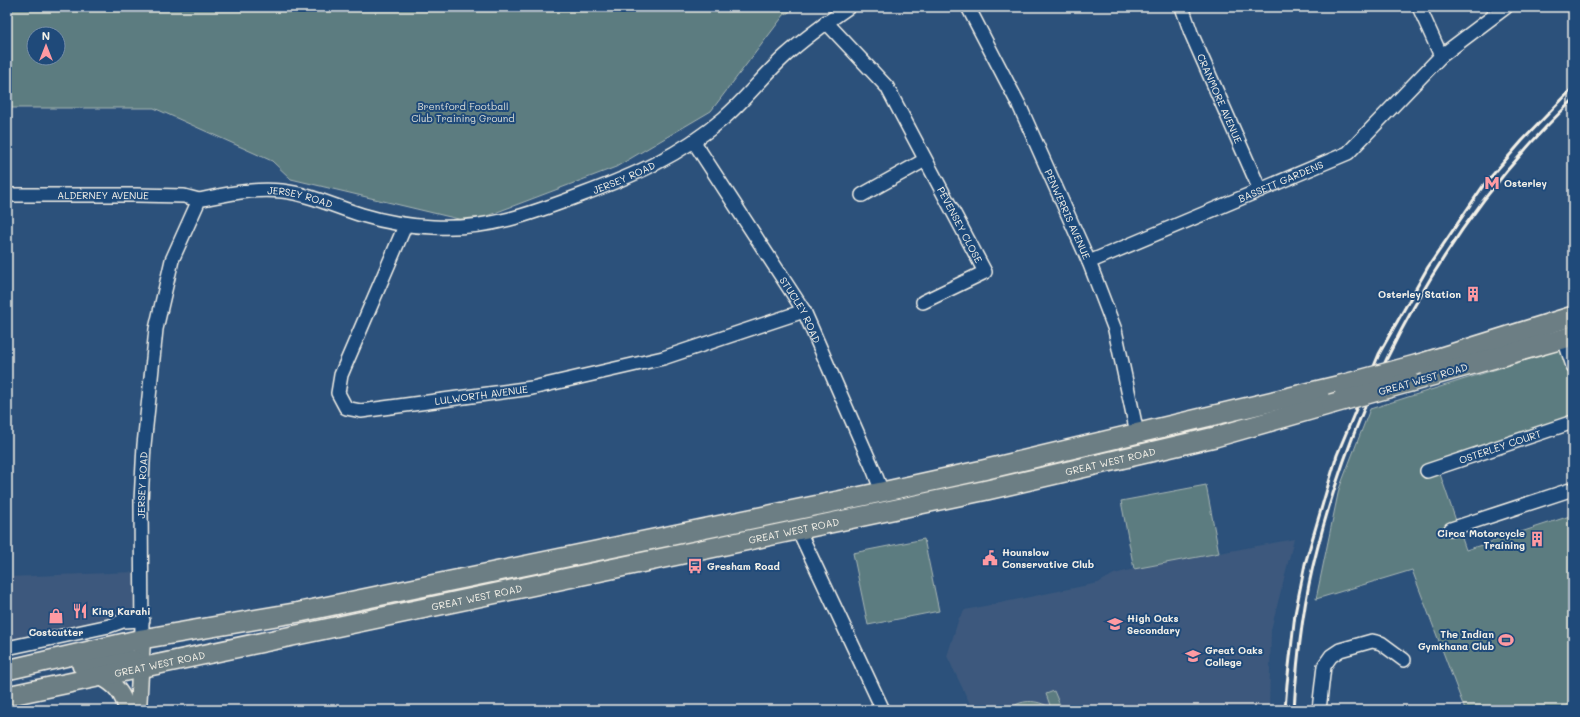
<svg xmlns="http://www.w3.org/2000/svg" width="1580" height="717" viewBox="0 0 1580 717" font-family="Mali,sans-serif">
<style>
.built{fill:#3c597d}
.green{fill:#5c7c80;stroke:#a8b6b4;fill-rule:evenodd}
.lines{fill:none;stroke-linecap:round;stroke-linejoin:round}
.minor-casing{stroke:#f4f1e8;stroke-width:16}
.major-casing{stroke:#f4f1e8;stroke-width:19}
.highway-casing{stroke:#f4f1e8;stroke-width:22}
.minor{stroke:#1f4a7a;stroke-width:13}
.major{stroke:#6c7e84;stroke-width:16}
.highway{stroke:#6c7e84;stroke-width:19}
.rail{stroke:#f4f1e8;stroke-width:3}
.highway-bridge-casing{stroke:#f4f1e8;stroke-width:22;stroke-linecap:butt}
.highway-bridge{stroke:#6c7e84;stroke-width:19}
.labels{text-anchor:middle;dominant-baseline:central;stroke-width:4;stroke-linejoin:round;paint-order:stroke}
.street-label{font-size:10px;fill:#f4f1e8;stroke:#1f4a7a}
.park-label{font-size:10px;fill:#dddfd8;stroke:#1f4a7a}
.poi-label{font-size:10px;font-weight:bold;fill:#f4f1e8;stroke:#1f4a7a;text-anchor:start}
</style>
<rect width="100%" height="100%" fill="#2c517b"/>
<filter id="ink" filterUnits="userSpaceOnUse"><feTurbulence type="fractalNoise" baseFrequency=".025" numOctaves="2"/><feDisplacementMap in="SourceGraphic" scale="8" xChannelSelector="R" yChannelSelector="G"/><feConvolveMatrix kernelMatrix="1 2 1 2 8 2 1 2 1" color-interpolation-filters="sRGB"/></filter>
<g filter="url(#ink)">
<!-- built -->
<g class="built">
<polygon points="1294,539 1271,630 1269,710 973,710 947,656 959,618 965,610 1098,583 1114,574 1134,569"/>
<polygon points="134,572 135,616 14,641 7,641 7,577"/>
</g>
<!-- green -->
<g class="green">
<path d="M 7,7 L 798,7 L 784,15 L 711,111 L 616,167 L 471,222 L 291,179 L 272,161 L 154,108 L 7,108 ZM 34,34 L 58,34 L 58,58 L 34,58 Z"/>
<polygon points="1573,345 1573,429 1440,474 1466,550 1573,515 1573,710 1465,710 1412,570 1316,599 1339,489 1370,409"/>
<polygon points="1206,485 1219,553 1134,569 1121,501"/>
<polygon points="924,539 939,611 868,625 853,553"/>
<path d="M 1054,691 L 1062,710 L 1008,710 C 1021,699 1036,699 1051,708 L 1046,694 Z"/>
</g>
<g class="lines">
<!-- minor casing -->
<g class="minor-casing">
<g id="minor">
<path id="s1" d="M 968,7 L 1020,107 L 1089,262 L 1115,330 L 1137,433"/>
<path id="s2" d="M 1182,7 L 1191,33 L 1260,190"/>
<polyline points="1419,7 1441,56"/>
<path id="s3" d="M 826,22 L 887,87 L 985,272 L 923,302"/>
<path id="s4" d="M 694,142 L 804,311 L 874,471 L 882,492"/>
<path id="s5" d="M 7,195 L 136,195 L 184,196 L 199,200"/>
<polyline points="862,195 925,160"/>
<path id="s6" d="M 405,226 L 341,375 L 338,393 L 346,408 L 361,411 L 532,388 L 663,358 L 804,311"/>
<path id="s7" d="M 1089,262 L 1348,153 L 1441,56 L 1506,7"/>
<polyline points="1564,339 1573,366"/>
<path id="s8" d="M 1427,471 L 1573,422"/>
<polyline points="798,529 883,710"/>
<polyline points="1451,529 1573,489"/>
<path id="s9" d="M 142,639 L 141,501 L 144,445 L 154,349 L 156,329 L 172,260 L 199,200 C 226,194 254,188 282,191 C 309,194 336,207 362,215 C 385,222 409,226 433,227 C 488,230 531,214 581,195 C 635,175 679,156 724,118 C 746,99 764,75 785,56 C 805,38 827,22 849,7"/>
<polyline points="7,648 109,626 123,621 143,620"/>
<polyline points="1319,710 1324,666 1331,656 1340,650 1372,641 1381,643 1404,660"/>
</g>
</g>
<!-- major casing -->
<g class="major-casing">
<g id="major">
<path d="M 100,677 C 116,684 123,694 127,710"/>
<polyline points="138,710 142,639"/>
</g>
</g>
<!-- highway casing -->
<g class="highway-casing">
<g id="highway">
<polyline points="1419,364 1573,316"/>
<polyline points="1410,382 1573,336"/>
<polyline points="82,665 128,659 140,664"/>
<polyline points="7,670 142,639 300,612 882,492 983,470 1341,385"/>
<path id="s10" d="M 7,696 L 987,490 L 1215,437 L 1331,404"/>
</g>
</g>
<!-- minor -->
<use href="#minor" class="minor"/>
<!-- major -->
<use href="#major" class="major"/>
<!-- highway -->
<use href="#highway" class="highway"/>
<!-- rail -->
<g class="rail">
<polyline points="1285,710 1287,684 1295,614 1305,564 1337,455 1379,354 1428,267 1483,186 1522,141 1573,88"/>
<path d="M 1294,710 C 1297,656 1303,602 1317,550 C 1359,383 1448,219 1573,100"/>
</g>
<!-- highway-bridge casing -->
<g class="highway-bridge-casing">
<g id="highway-bridge">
<polyline points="1341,385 1419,364"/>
<polyline points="1331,404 1410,382"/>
</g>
</g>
<!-- highway-bridge -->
<use href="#highway-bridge" class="highway-bridge"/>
</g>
</g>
<!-- icons -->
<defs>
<g id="metro-bare" transform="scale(1.2)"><path d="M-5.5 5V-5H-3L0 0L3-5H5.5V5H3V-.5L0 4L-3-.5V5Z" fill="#ff9aa2" stroke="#1f4a7a" stroke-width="2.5" paint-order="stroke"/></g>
<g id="building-bare" transform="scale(1.2)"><path d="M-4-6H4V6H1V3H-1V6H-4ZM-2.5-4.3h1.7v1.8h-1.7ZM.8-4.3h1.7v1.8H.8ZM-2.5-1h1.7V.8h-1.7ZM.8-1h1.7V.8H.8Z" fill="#ff9aa2" stroke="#1f4a7a" stroke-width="2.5" paint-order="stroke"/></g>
<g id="civic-bare" transform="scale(1.2)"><path d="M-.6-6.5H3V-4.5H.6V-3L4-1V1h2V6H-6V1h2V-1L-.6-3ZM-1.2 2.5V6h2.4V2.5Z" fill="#ff9aa2" stroke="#1f4a7a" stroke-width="2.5" paint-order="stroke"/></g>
<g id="bus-bare" transform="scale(1.2)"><path d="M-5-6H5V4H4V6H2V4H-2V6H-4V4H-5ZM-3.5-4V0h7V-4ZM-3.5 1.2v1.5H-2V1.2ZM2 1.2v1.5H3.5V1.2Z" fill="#ff9aa2" stroke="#1f4a7a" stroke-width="2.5" paint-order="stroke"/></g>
<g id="restaurant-bare" transform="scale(1.2)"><path d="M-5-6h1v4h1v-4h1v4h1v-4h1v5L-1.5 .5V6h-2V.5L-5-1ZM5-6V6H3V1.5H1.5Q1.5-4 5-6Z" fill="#ff9aa2" stroke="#1f4a7a" stroke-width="2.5" paint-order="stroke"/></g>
<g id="shop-bare" transform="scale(1.2)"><path d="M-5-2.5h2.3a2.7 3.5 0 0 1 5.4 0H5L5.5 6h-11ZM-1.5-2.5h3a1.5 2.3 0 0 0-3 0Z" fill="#ff9aa2" stroke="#1f4a7a" stroke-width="2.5" paint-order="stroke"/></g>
<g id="school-bare" transform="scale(1.2)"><path d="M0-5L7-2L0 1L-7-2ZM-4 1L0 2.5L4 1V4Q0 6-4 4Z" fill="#ff9aa2" stroke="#1f4a7a" stroke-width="2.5" paint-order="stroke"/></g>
<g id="stadium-bare" transform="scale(1.2)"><path d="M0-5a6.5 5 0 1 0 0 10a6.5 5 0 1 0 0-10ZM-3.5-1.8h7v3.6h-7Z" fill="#ff9aa2" stroke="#1f4a7a" stroke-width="2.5" paint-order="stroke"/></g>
<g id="university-bare" transform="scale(1.2)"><path d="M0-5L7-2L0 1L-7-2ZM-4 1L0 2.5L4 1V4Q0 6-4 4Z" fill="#ff9aa2" stroke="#1f4a7a" stroke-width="2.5" paint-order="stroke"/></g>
</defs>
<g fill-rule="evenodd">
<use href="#metro-bare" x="1492" y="183"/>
<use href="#building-bare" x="1473" y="294"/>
<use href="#building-bare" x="1537" y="539"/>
<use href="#civic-bare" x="990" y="558"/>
<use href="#bus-bare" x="695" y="566"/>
<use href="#restaurant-bare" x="80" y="611"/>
<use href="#shop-bare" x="56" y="616"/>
<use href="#school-bare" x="1115" y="624"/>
<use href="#stadium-bare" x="1506" y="640"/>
<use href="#university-bare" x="1193" y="656"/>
</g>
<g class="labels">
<!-- street labels -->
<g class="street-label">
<text stroke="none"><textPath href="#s2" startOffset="99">CRANMORE AVENUE</textPath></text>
<text stroke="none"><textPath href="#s9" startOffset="886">JERSEY ROAD</textPath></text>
<text stroke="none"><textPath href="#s7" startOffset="208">BASSETT GARDENS</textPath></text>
<text stroke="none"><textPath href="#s5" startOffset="96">ALDERNEY AVENUE</textPath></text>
<text stroke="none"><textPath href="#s9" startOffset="550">JERSEY ROAD</textPath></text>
<text stroke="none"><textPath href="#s1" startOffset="230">PENWERRIS AVENUE</textPath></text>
<text stroke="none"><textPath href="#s3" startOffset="245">PEVENSEY CLOSE</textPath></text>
<text stroke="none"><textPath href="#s4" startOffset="199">STUCLEY ROAD</textPath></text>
<text transform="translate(1423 379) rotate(-16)">GREAT WEST ROAD</text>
<text stroke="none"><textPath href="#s6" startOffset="334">LULWORTH AVENUE</textPath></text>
<text stroke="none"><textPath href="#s8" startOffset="77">OSTERLEY COURT</textPath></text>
<text stroke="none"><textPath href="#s10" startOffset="1128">GREAT WEST ROAD</textPath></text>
<text stroke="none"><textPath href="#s9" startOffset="154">JERSEY ROAD</textPath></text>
<text stroke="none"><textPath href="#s10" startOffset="804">GREAT WEST ROAD</textPath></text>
<text stroke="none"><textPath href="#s10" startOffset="480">GREAT WEST ROAD</textPath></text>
<text stroke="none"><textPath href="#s10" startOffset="156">GREAT WEST ROAD</textPath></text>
</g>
<!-- park labels -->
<g class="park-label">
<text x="463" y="106">Brentford Football<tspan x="463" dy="12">Club Training Ground</tspan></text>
</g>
<!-- poi labels -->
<g class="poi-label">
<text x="1504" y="183">Osterley</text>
<text x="1461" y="294" text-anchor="end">Osterley Station</text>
<text x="1525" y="533" text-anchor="end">Circa Motorcycle<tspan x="1525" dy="12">Training</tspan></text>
<text x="1002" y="552">Hounslow<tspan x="1002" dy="12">Conservative Club</tspan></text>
<text x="707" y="566">Gresham Road</text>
<text x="92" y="611">King Karahi</text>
<text x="1127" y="618">High Oaks<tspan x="1127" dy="12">Secondary</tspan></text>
<text x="56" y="632" text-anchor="middle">Costcutter</text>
<text x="1494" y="634" text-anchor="end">The Indian<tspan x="1494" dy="12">Gymkhana Club</tspan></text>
<text x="1205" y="650">Great Oaks<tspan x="1205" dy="12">College</tspan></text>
</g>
</g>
<!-- margin -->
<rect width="1580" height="717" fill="none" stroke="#1f4a7a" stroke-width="24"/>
<rect x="12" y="12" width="1556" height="693" fill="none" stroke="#f4f1e8" stroke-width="1.5" filter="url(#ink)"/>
<!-- north arrow -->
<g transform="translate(46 46)"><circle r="19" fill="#1f4a7a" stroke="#748da6"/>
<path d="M0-3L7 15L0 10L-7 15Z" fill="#ff9aa2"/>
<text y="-6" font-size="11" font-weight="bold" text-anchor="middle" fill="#f4f1e8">N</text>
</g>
</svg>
